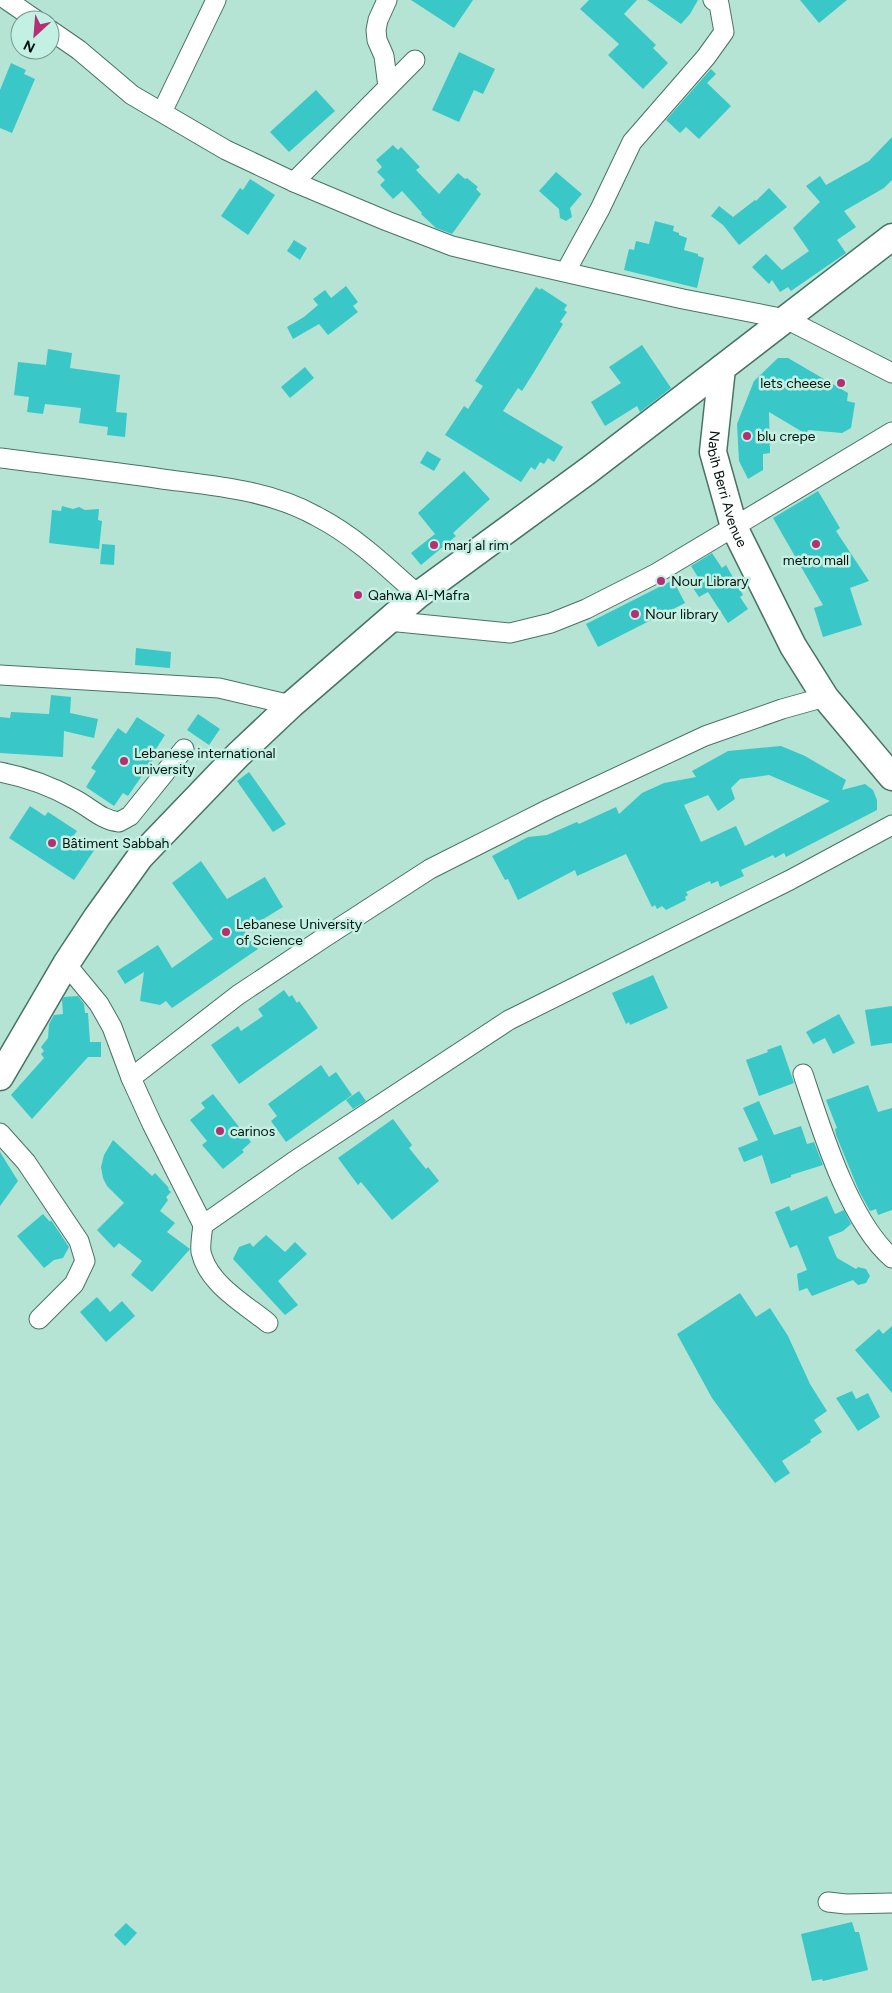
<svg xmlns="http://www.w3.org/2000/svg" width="892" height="1993" viewBox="0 0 892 1993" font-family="Figtree,sans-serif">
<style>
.building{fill:#39c7c7;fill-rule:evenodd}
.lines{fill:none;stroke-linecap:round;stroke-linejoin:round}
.street-casing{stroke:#477266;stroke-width:21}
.secondary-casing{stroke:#477266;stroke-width:29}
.street{stroke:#fff;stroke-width:19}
.secondary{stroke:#fff;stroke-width:26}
.poi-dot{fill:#b52f72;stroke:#c2f1e3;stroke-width:2}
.labels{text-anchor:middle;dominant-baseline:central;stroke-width:5;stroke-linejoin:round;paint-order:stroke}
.poi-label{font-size:14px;fill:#02110c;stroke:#c2f1e3;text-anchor:start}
.street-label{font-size:14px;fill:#02110c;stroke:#c2f1e3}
</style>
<rect width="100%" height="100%" fill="#b5e4d5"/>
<!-- building -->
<g class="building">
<polygon points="411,0 473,0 454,28"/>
<polygon points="589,0 637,0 624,14 656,45 653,48 668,63 643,89 608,55 619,44 580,9"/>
<polygon points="647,0 698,0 690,14 681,24"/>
<polygon points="800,0 847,0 819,23"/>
<polygon points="459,52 495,69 483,94 474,90 459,122 432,110"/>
<polygon points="11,63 26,70 24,74 35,79 12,133 0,128 0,90"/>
<polygon points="711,69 716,74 707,83 731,106 699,139 686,127 680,133 666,120"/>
<polygon points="316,90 335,111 289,152 270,132"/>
<polygon points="892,137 892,180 884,188 844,211 856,227 837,240 846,253 791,291 788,287 780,292 772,280 769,284 752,267 766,254 782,270 809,251 793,228 820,202 806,186 820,176 826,185 869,161"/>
<polygon points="393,145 398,150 401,147 420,167 416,170 439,194 458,173 465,179 467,178 478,187 476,189 481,194 452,234 436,228 421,214 422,213 402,191 393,199 380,185 385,180 377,172 382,167 376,160"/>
<polygon points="556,172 582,194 570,208 572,217 566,221 560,218 559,209 539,191"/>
<polygon points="250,179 275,195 248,235 221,216 240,188 243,190"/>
<polygon points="769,188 787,207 739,245 723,225 711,216 719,206 733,217 755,200 756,201"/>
<polygon points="655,221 674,226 673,231 679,233 679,235 687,238 684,250 698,254 698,256 704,258 697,288 624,270 629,249 634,250 636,241 649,244"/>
<polygon points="294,240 307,248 300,260 287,251"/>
<polygon points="346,286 358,302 353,306 358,312 328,335 319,324 293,339 287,327 304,317 318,305 313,299 325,290 331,298"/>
<polygon points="536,287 540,290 541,288 567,305 564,310 567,312 560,322 563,324 534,372 522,391 518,388 503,411 563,447 554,462 548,458 544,464 540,462 535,470 531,467 521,482 445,435 464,406 468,409 483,386 475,381"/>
<polygon points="642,345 671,388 640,412 637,406 605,426 591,402 621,383 609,367"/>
<polygon points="48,349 72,353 70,368 120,375 116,412 127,413 125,437 107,435 108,427 79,423 81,408 45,404 43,414 27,412 29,397 14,395 18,362 46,365"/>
<polygon points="778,358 788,358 848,393 847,401 855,403 851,428 842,433 808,430 806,434 769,412 770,453 763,454 763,470 748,479 739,461 737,424 754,381"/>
<polygon points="305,367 314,378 290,398 281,387"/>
<polygon points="427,451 441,459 434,471 420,463"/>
<polygon points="464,471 490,499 453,533 456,536 421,565 411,553 435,534 418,513"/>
<polygon points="818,491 840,528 836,531 869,581 850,588 862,625 823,637 814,608 823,605 773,518"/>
<polygon points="62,506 73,509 79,507 85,510 99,509 98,520 102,521 99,549 49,543 52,510 61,511"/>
<polygon points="102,544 115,545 114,565 100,564"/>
<polygon points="712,553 722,568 726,565 743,595 740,597 748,609 728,623 708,592 699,597 693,588 701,582 691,566"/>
<polygon points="673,580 685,603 598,647 586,624"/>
<polygon points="136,648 171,652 170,668 135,665"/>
<polygon points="51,695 71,697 70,713 98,719 94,738 64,731 63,757 0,753 0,717 10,718 11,712 49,714"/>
<polygon points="198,714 220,729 209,745 187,730"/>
<polygon points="137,717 165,735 154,752 157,754 128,796 123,793 114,806 86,787 96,771 91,768 118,728 126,734"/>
<path d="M 781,746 L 805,756 L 846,780 L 842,790 L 865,784 L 873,790 L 877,800 L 877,810 L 786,857 L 784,853 L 775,858 L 773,855 L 741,870 L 744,876 L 720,887 L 718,881 L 711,884 L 710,881 L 686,892 L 688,895 L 685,897 L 686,900 L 666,910 L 662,906 L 657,909 L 655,905 L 652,907 L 626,854 L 577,876 L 575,870 L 518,900 L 508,879 L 505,880 L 492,856 L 528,837 L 547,835 L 577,822 L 579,824 L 616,807 L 619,814 L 642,793 L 664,783 L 696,777 L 692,771 L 728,751 ZM 769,775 L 830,801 L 745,846 L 736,826 L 701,842 L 684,805 L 708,795 L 718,811 L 735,799 L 731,788 L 740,779 Z"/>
<polygon points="249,772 286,824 273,832 237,781"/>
<polygon points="30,806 45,816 48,812 77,831 74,835 95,849 74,880 9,838"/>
<polygon points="201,861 227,899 265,877 283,907 244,931 258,949 172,1008 166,1001 160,1005 140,1001 144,972 125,984 117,971 158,945 172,968 213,939 172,883"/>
<polygon points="653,975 668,1008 630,1025 629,1022 626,1024 612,993"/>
<polygon points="284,990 289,997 292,995 297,1003 299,1001 318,1028 239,1084 211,1045 238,1026 241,1031 263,1016 258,1009"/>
<polygon points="78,996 84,1004 85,1013 88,1013 90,1042 101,1042 101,1057 88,1057 32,1119 11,1095 44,1058 41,1054 44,1051 41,1047 48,1038 49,1024 54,1015 63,1014 62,1000 64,997"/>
<polygon points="892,1006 892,1043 871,1046 865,1010"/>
<polygon points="839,1014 855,1043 833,1054 825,1038 813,1044 806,1032"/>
<polygon points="781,1045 794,1083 759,1096 746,1060 768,1052 767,1050"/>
<polygon points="321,1065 329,1077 336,1072 352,1095 286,1142 271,1121 277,1116 268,1104"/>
<polygon points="868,1085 878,1112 892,1108 892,1210 878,1215 876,1209 870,1211 859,1191 836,1135 835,1129 837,1128 826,1100"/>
<polygon points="359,1091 366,1101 353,1109 346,1100"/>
<polygon points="213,1094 251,1142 242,1150 244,1152 223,1169 202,1145 207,1141 190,1120 205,1108 201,1103"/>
<polygon points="759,1101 774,1135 801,1126 807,1144 814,1142 823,1165 791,1175 791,1177 771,1184 762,1155 744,1162 738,1148 758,1140 743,1108"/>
<polygon points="393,1119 412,1145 409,1148 426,1169 428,1167 439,1181 392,1220 361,1182 358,1185 338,1158"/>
<polygon points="113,1140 152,1176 155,1173 169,1188 168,1189 171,1192 166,1197 168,1200 160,1211 175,1223 167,1232 190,1249 152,1292 131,1275 142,1261 119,1243 114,1248 97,1230 124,1203 107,1186 103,1178 101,1167 104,1155"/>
<polygon points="0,1152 18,1181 0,1206"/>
<polygon points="827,1196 835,1214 844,1210 851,1224 843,1231 828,1237 837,1258 856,1269 858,1267 866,1269 870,1276 866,1283 858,1285 853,1280 812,1296 807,1288 799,1291 797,1274 807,1270 797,1245 790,1248 775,1212 789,1206 791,1211"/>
<polygon points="43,1214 50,1222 51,1220 69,1247 63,1258 54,1260 44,1268 17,1236"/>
<polygon points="266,1235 285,1252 295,1242 307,1254 278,1281 298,1305 285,1315 233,1259 239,1247 250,1243 253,1247"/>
<polygon points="740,1293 756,1317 770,1308 788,1336 810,1384 827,1411 814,1420 822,1432 810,1440 811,1442 782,1461 790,1473 775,1483 712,1398 677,1334"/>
<polygon points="97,1297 110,1312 122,1301 135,1316 106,1342 80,1312"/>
<polygon points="892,1326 892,1393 855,1350 879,1329 883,1334"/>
<polygon points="852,1391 856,1399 868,1393 880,1417 858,1431 836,1398"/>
<polygon points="852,1922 855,1932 859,1932 868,1970 823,1981 822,1979 812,1981 801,1934"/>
<polygon points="126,1923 137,1933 125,1946 114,1935"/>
</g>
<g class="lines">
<!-- street casing -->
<g class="street-casing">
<g id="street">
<polyline points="7,0 36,20"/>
<polyline points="387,0 378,20 376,30 377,40 384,56 388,87"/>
<polyline points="50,30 79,50 132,95 226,150 294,182 387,221 452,246 502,258 683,299 786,319 892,373"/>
<polyline points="162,112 216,0"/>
<polyline points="294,182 415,60"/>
<polyline points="566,271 600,209 632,142 706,57 724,32 719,4 713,0"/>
<path d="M 0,458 C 54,465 108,471 162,479 C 215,486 269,490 316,516 C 355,536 386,566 418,595"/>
<polyline points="388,621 510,633 551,623 586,609 657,573 892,432"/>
<polyline points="0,675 219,688 291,705"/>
<path d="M 0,772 C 26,777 51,786 74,799 C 90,807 101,820 119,822 L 130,816 L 184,749"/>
<polyline points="66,964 99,1004 112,1027 131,1078 152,1124 203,1225 293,1162 509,1020 790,880 892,825"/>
<path d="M 803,1074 C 821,1128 849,1221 892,1258"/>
<polyline points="131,1078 238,995 325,937 430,869 549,809 705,736 782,709 825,697"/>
<polyline points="0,1133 26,1162 79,1241 85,1261 74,1284 39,1319"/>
<path d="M 203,1225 C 202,1233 200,1244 201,1252 C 208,1284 245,1304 268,1323"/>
<polyline points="828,1902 846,1904 892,1903"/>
</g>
</g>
<!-- secondary casing -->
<g class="secondary-casing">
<g id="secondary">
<path id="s1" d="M 892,237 L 722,368 L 713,452 L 734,527 L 793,646 L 825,697 L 892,777"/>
<polyline points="0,1077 66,964 97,917 140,857 238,755 291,705 418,595 589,470 722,368"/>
</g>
</g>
<!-- street -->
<use href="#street" class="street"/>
<!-- secondary -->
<use href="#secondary" class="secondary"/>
</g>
<!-- markers -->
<g class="poi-dot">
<circle cx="841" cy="383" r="5"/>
<circle cx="747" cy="436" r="5"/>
<circle cx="816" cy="544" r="5"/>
<circle cx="434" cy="545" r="5"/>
<circle cx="661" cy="581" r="5"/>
<circle cx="358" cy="595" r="5"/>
<circle cx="635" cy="614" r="5"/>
<circle cx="124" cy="761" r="5"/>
<circle cx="52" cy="843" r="5"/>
<circle cx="226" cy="932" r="5"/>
<circle cx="220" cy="1131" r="5"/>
</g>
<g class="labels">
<!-- poi labels -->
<g class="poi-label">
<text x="831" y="383" text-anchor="end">lets cheese</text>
<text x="757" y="436">blu crepe</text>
<text x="444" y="545">marj al rim</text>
<text x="816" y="560" text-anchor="middle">metro mall</text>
<text x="671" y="581">Nour Library</text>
<text x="368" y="595">Qahwa Al-Mafra</text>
<text x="645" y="614">Nour library</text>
<text x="134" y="753">Lebanese international<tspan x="134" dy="16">university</tspan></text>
<text x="62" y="843">Bâtiment Sabbah</text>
<text x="236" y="924">Lebanese University<tspan x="236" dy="16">of Science</tspan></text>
<text x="230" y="1131">carinos</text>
</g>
<!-- street labels -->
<g class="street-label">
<text stroke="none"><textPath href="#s1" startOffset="338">Nabih Berri Avenue</textPath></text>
</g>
</g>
<!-- north arrow -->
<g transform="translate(35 35) rotate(206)"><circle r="24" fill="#c2f1e3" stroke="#75978d"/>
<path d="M0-4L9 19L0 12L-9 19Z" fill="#b52f72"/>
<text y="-8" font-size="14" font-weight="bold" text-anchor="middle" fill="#02110c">N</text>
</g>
</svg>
